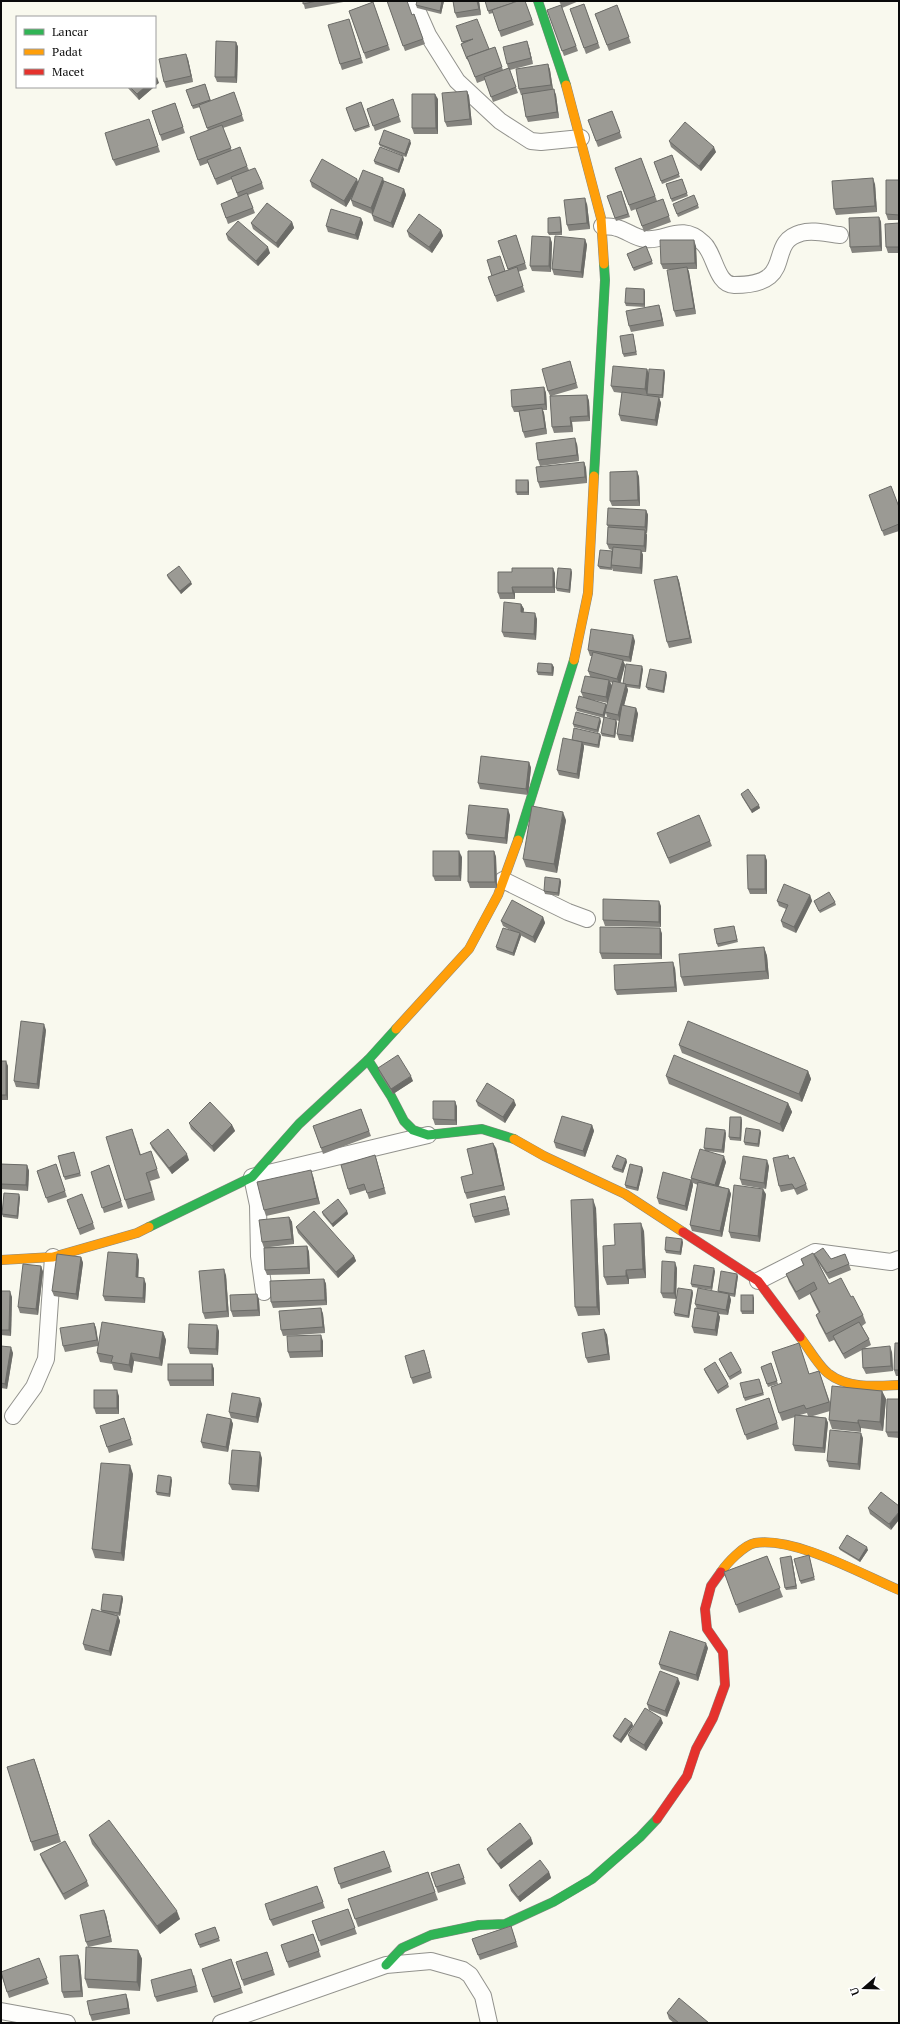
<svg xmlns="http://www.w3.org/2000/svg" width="900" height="2024" viewBox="0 0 900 2024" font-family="'PT Serif',serif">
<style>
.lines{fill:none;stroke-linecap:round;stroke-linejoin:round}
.street-casing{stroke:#92928d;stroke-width:18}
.fast-casing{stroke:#888883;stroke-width:10}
.slow-casing{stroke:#888883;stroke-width:10}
.jam-casing{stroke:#888883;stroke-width:10}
.street{stroke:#fefefc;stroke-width:16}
.fast{stroke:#30b455;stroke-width:9}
.slow{stroke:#ff9f0a;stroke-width:9}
.jam{stroke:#e5322d;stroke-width:9}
.wall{fill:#85847f;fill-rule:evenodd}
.shaded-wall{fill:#6c6c68}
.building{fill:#9b9a94;stroke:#6c6c68}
</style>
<rect width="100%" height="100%" fill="#f9f9ee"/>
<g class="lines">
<!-- street casing -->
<g class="street-casing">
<g id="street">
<polyline points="413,1 428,35 457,81 500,121 531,141 541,142 581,138"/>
<path d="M 602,226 C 607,227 612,226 617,228 C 626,230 635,238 645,239 C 666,242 681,222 703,243 C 715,253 716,285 734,285 C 799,285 764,243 801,233 C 813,229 829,234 840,235"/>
<polyline points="503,880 568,912 587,919"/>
<polyline points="758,1281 815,1252 891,1262 899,1259"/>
<polyline points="264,1292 259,1256 258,1205 252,1177 428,1135"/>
<polyline points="13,1416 34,1387 46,1359 53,1257"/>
<polyline points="1,2011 67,2023"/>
<polyline points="221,2023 386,1965 431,1961 463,1970 470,1975 483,1996 489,2023"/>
</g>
</g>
<!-- fast casing -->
<g class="fast-casing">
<g id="fast">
<polyline points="538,1 566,85"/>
<polyline points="594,476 605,280 604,264"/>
<polyline points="518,840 574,660"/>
<polyline points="368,1060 391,1096 404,1121 413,1130 428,1135 482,1129 514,1139"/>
<polyline points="149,1227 252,1177 299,1124 368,1060 396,1029"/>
<polyline points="386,1965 402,1948 431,1935 479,1925 505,1924 553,1902 592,1879 640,1837 657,1819"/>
</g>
</g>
<!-- slow casing -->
<g class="slow-casing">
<g id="slow">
<polyline points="566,85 601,218 604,264"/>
<polyline points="574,660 588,593 594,476"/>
<polyline points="396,1029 469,949 498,895 518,840"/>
<polyline points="514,1139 544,1156 625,1194 683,1232"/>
<polyline points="1,1260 53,1257 137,1233 149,1227"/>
<path d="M 800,1337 C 808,1347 819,1367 829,1374 C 848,1389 877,1386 899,1385"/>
<path d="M 721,1572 C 727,1563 744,1545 755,1543 C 796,1537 861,1574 899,1590"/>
</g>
</g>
<!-- jam casing -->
<g class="jam-casing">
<g id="jam">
<polyline points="683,1232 758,1281 800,1337"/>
<polyline points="657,1819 687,1776 696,1749 713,1718 725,1685 723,1652 707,1629 705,1609 711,1586 721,1572"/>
</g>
</g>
<!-- street -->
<use href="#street" class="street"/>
<!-- fast -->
<use href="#fast" class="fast"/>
<!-- slow -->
<use href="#slow" class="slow"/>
<!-- jam -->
<use href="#jam" class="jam"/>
</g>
<!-- wall -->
<g class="wall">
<polygon points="303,1 349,1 305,9"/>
<polygon points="387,1 412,15 414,14 425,44 405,51"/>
<polygon points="444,1 441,14 417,8 416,5"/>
<polygon points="453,1 479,1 481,15 457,18 455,13"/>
<polygon points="485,1 513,3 525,1 534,25 501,37 493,13 489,14"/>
<polygon points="559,1 579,1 562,8 578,51 564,56 547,10 561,5"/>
<polygon points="373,2 390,50 366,59 349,11"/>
<polygon points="584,4 600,48 586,54 570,9"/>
<polygon points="617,5 631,43 609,51 595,14"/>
<polygon points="349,19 363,63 342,70 340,64"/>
<polygon points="456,26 489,49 495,47 503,70 508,68 507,64 529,47 533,64 510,70 518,93 493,102 485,80 477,83 469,61 468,61 461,44 463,43"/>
<polygon points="236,42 238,47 237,83 217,82 215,77"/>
<polygon points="188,59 193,82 166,88 164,82"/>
<polygon points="548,64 550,70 553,89 556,95 559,118 528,122 526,117 522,95 521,95 519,89"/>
<polygon points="205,84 211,101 234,92 244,121 223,128 232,151 247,166 249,170 262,183 264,189 248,195 255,213 228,224 221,204 238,197 232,179 217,185 208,163 200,166 190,137 208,131 200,107 193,109 186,90"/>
<polygon points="127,87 154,87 139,100"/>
<polygon points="467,91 469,96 472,125 447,127 445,122"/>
<polygon points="393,99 401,122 375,131 367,109"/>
<polygon points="438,99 438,134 414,134 412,128"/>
<polygon points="361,102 370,127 355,132 346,108"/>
<polygon points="175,103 185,133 162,141 152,111"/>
<polygon points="612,111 622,138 598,147 588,120"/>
<polygon points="151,125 160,152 116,166 113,160"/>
<polygon points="669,141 716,152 701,171 671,147"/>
<polygon points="411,143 406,157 380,146 379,144"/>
<polygon points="672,155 680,177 662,184 654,162"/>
<polygon points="641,158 657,201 663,199 671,222 644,232 636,209 631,211 615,168"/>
<polygon points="404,159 399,173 375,164 374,161"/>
<polygon points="682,179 688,196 672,202 666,184"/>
<polygon points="899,180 899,220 888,220 886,214"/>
<polygon points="310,181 358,182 384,181 404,189 406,195 393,228 374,221 372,215 372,214 353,206 351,200 353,195 346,207 312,187"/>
<polygon points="875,184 877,212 836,215 834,209"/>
<polygon points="621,191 630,217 616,221 607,196"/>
<polygon points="587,204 590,229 569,231 567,225"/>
<polygon points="673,204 698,205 699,208 678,217"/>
<polygon points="879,217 881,222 882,251 852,253 850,247"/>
<polygon points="361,218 363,223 358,240 328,232 326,226"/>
<polygon points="561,220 562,235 549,235 548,233"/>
<polygon points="292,222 294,228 278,248 253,229 251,223"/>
<polygon points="899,223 899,253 888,253 886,247"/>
<polygon points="441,230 443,236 432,253 409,237 407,231"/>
<polygon points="226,234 270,253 258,266 228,240"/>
<polygon points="516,235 527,269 518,272 525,292 497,302 488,277 508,270 498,241"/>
<polygon points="550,237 552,243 551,272 532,271 530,266"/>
<polygon points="585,239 587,245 583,278 554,275 552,269"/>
<polygon points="646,246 653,264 634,271 627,254"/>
<polygon points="696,246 697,269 688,269 689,272 696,314 676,317 674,311 672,269 663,269 661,264"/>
<polygon points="644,289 645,292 645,307 626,306 625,303"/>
<polygon points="661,311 664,326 631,332 629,326"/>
<polygon points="633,334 637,355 624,357 623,354"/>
<polygon points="570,361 578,388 551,396 587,395 589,401 590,421 572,422 573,432 554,433 552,427 550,396 548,391"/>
<path d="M 647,369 L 648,373 L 664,370 L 665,373 L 663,398 L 659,398 L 661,403 L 657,426 L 621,421 L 619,415 L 622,393 L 614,392 L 611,386 ZM 632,394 L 647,395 L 647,396 Z"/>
<polygon points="544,387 546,393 547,410 543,410 544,413 547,434 525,438 523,432 519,412 514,412 512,407"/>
<polygon points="577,444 579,461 540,466 538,460"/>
<polygon points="584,462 586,468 587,483 540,488 538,482"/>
<polygon points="637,471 639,477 640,506 612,506 610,501"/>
<polygon points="528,480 529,483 529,495 517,495 516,492"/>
<polygon points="869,495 899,507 899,531 884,536"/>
<polygon points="646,510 648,515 647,533 646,533 647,535 646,552 642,552 643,555 642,574 613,571 612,568 612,570 600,569 598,566 612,551 612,550 609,549 607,544 608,527 607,525"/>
<polygon points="498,572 555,573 555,593 515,593 515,599 500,599 498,593"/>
<polygon points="572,572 570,593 557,591 556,588"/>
<polygon points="167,575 192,584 181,594 168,578"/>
<polygon points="677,576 679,581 692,643 669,648 667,642"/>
<polygon points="521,604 524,609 523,612 537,619 536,640 504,637 502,632"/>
<path d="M 635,641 L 631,662 L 623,661 L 625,665 L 620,683 L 623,684 L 643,669 L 640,689 L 627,687 L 628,690 L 624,706 L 636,708 L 638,714 L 633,742 L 619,740 L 617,734 L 619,721 L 616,720 L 617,723 L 615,738 L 602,736 L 601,733 L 604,718 L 577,711 L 576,708 L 583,697 L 581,692 L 590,676 L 588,671 L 592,656 L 590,656 L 588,650 ZM 610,682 L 613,683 L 610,695 L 612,686 ZM 588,699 L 608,703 L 607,705 ZM 606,713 L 607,717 L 613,719 L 604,718 Z"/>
<polygon points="554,667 553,676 538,675 537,672"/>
<polygon points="667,675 664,693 648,690 646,687"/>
<polygon points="601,721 598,733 574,727 573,724"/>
<polygon points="601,736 599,748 584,745 584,747 579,779 559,775 557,770 572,740"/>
<polygon points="529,762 531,768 528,795 480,789 478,783"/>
<polygon points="741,794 760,808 752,813 742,797"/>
<polygon points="510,815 507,844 468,839 466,834"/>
<polygon points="566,820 557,873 526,867 523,859"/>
<polygon points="659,838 710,841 712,846 670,864"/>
<polygon points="494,851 496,857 497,888 470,888 468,882"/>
<polygon points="765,855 767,861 767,894 750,894 748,889"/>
<polygon points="462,857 461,881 435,881 433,876"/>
<polygon points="560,879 561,882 559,896 545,894 544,891"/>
<polygon points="810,895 812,901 796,933 783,927 781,921 786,909 779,906 777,901"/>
<polygon points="814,901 835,902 836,905 820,913"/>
<polygon points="661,906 661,927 605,926 603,920"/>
<polygon points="543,917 545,923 535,943 520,935 521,936 514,956 497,950 496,947 512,931 503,926 501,921"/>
<polygon points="734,926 738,942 718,947 717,944"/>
<polygon points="660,928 662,934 662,959 602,959 600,953"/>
<polygon points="764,947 767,956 769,979 684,986 681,977"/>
<polygon points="675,968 677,992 617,995 615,990"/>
<polygon points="46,1030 39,1089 16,1087 14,1081"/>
<polygon points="679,1045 808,1071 811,1079 802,1102 682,1053"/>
<polygon points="1,1061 8,1066 8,1100 1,1100"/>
<polygon points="378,1068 413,1081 393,1094 380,1074"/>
<polygon points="666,1076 788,1103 792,1112 783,1132 669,1084"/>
<polygon points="455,1101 457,1107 457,1125 435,1125 433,1119"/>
<polygon points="476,1101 516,1105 505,1123 478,1106"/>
<polygon points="361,1109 371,1136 323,1154 313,1126"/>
<polygon points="742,1120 741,1141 730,1140 729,1137"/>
<polygon points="189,1123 232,1125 235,1131 214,1152 191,1129"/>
<polygon points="592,1125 594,1131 585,1157 556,1148 554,1142"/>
<polygon points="761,1132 759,1147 745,1145 744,1142"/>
<polygon points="726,1133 724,1153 707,1151 726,1162 719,1186 729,1189 731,1194 722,1237 692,1231 690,1225 698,1185 693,1183 693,1185 687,1211 659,1204 657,1198 691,1180 691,1178 705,1151 704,1148"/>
<polygon points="135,1137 141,1155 154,1160 160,1178 150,1181 155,1200 128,1209 125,1200"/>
<polygon points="150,1143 189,1160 172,1174 152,1148"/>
<polygon points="496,1148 505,1190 467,1199 465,1193 473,1174"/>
<polygon points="74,1152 81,1176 65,1180 58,1156"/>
<polygon points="375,1155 386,1194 369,1199 366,1190 350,1195 348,1189"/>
<polygon points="626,1159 627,1162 623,1173 614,1170 612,1167"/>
<polygon points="790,1159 806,1184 808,1190 797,1195 794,1189 781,1192 779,1186"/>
<polygon points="1,1164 27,1165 29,1171 28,1191 1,1189"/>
<polygon points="56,1164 67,1197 48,1203 37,1171"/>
<polygon points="109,1165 123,1207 104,1213 91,1172"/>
<polygon points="769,1166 766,1189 742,1185 740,1179"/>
<polygon points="642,1167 643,1170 638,1191 626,1188 625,1185"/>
<polygon points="313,1176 320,1204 266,1216 264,1210"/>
<polygon points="766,1194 760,1242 731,1238 729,1232"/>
<polygon points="20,1197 18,1219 3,1217 2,1214"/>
<polygon points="67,1200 93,1223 95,1229 80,1235"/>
<polygon points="507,1202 510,1215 475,1223 473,1217"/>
<polygon points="596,1208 600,1315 578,1316 575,1307"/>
<polygon points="347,1211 348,1214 333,1227 323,1215 322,1212"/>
<polygon points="289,1217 292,1222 294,1244 270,1247 307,1246 309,1252 310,1274 267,1275 265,1270 264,1248 262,1242"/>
<polygon points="296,1227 354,1256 356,1261 338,1278 298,1233"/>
<polygon points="644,1231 646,1278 629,1279 629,1284 607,1285 604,1277 615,1245"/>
<polygon points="683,1242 681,1255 666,1253 665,1250"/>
<polygon points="845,1254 851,1270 829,1279 818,1262 829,1284 851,1297 863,1315 866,1323 862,1326 869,1339 871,1345 865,1348 892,1352 893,1371 866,1374 863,1368 862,1350 845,1359 834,1340 829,1342 819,1323 816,1315 819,1313 813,1301 810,1294 799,1300 789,1282 786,1274 803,1265 801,1259 814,1256 831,1259"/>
<polygon points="81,1257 83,1263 78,1300 54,1296 52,1291"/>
<polygon points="139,1260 138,1278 146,1284 145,1303 105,1301 103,1296"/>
<polygon points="41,1266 43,1272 38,1315 20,1313 18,1307"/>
<polygon points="677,1268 676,1299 663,1298 661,1293"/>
<polygon points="715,1271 712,1290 692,1287 691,1284"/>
<polygon points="226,1275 229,1317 205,1319 203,1313"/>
<polygon points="738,1276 735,1297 730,1296 731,1300 728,1315 718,1314 720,1317 717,1336 694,1333 692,1327 697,1309 695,1304 718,1292 718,1291"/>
<polygon points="324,1279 326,1284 327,1305 273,1308 271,1302"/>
<polygon points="692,1290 693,1293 689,1318 675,1316 674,1313"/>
<polygon points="1,1291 12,1297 11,1336 1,1335"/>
<polygon points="257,1294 259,1300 260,1316 233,1317 231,1311"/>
<polygon points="754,1298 754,1314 742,1314 741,1311"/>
<polygon points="321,1308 323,1314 325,1333 283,1336 281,1330"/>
<polygon points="94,1323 96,1328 98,1343 163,1332 166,1340 162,1366 134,1361 132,1373 114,1370 112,1364 100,1362 97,1353 98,1346 65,1352 63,1346"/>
<polygon points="604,1329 607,1335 610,1360 588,1363 586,1358"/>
<polygon points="219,1331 218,1355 190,1354 188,1348"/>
<polygon points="323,1341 323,1357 290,1358 288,1352"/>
<path d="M 799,1343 L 809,1374 L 819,1371 L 831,1405 L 882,1391 L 886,1399 L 883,1431 L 861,1428 L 861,1432 L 832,1429 L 829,1420 L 830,1411 L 813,1416 L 826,1418 L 828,1423 L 825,1453 L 795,1451 L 793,1445 L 795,1417 L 782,1421 L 779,1413 L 782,1383 ZM 807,1413 L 808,1416 L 800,1415 Z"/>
<polygon points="899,1343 899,1376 896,1376 894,1370"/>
<polygon points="1,1346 13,1353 7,1389 1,1388"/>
<polygon points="426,1356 432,1378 413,1384 411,1378"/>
<polygon points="719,1359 741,1370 742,1373 730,1380"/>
<polygon points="771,1363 778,1384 768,1387 761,1367"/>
<polygon points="212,1364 214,1369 214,1386 170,1386 168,1380"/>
<polygon points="704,1369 728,1384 729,1387 718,1394 705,1372"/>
<polygon points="760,1381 764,1395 745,1401 744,1398"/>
<polygon points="119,1396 119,1414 96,1414 94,1408"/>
<polygon points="769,1398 779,1429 747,1440 736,1409"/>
<polygon points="899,1399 899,1438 888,1437 886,1432"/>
<polygon points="262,1404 258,1423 231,1418 229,1412"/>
<polygon points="124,1418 133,1445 109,1453 100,1426"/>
<polygon points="231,1419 233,1424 228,1452 203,1448 201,1442"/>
<polygon points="863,1438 860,1470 829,1467 827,1461"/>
<polygon points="262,1458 259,1492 232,1490 229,1484"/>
<polygon points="133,1474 124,1561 95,1558 92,1549"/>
<polygon points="172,1480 170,1497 157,1495 156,1492"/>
<polygon points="881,1492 891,1530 870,1514 868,1508"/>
<polygon points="839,1548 868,1550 860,1562 840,1550"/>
<polygon points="809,1555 815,1580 801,1584 800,1581"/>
<polygon points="767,1556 783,1597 739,1613 724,1572"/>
<polygon points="792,1559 797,1589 786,1590 785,1588"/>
<polygon points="122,1596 123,1599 120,1616 113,1614 118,1616 120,1621 111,1656 85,1650 83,1644 102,1611 101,1610"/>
<polygon points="708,1648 698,1681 661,1669 659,1664"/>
<polygon points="680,1683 667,1717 649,1710 647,1704"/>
<polygon points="632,1723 633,1726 621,1743 614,1738 613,1736"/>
<polygon points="663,1723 646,1751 630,1741 628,1735"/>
<polygon points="34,1759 61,1842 34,1851 31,1842"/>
<polygon points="89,1835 180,1919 160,1934 92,1844"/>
<polygon points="531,1838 533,1844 501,1869 489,1854 487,1849"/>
<polygon points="384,1851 392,1872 341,1889 334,1868"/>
<polygon points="40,1854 87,1881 89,1886 65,1900 42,1860"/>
<polygon points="459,1864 466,1884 438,1893 431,1873"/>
<polygon points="428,1872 438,1900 358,1927 348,1899"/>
<polygon points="549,1872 551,1878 520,1902 511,1891 509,1885"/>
<polygon points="317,1886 325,1908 273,1926 270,1920"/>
<polygon points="348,1909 357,1934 321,1946 312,1921"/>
<polygon points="106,1915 112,1942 88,1947 86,1942"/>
<polygon points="511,1926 518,1947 480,1960 472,1939"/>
<polygon points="215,1927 220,1941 200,1948 195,1934"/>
<polygon points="313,1934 321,1957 289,1968 281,1945"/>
<polygon points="138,1950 142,1959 140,1991 88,1988 85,1979"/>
<polygon points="267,1952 275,1975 244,1986 242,1980"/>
<polygon points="78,1955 80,1961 83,1997 64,1998 62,1992"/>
<polygon points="39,1958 49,1984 9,1998 1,1974"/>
<polygon points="231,1959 243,1993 214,2003 202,1969"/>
<polygon points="194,1975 198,1992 157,2002 155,1997"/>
<polygon points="128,2000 130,2014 92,2021 90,2015"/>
<polygon points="667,2013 709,2023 674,2023 669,2019"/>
</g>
<!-- shaded-wall -->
<g class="shaded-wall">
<polygon points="442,1 444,1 441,14 440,11"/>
<polygon points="477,1 479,1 481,15 479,9"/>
<polygon points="527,41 529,47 533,64 531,58"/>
<polygon points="236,42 238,47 237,83 235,77"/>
<polygon points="186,54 188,59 193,82 191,76"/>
<polygon points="548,64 550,70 553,90 551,85"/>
<polygon points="157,77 159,83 155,86 155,79"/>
<polygon points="145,87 154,87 139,100 137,94"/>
<polygon points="554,89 556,95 559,118 557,112"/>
<polygon points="467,91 469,96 472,125 470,119"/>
<polygon points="435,94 438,99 438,134 436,128"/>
<polygon points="410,140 411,143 406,157 405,154"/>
<polygon points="714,147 716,152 701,171 699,166"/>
<polygon points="403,156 404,159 399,173 398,170"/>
<polygon points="383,178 385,184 373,214 371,208"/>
<polygon points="873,178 875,184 877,212 875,206"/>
<polygon points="357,179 359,185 346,207 344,201"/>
<polygon points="404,189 406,195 393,228 391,223"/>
<polygon points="585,198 587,204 590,229 587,223"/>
<polygon points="560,217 561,220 562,235 561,232"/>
<polygon points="879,217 881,222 882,251 880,246"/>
<polygon points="361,218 363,223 358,240 355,235"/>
<polygon points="292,222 294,228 278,248 276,243"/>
<polygon points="441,230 443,236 432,253 429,247"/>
<polygon points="550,237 552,243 551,272 549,266"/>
<polygon points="585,239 587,245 583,278 581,272"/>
<polygon points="694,240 696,246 697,269 695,263"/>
<polygon points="268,247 270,253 258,266 256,261"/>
<polygon points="687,267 689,272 696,314 694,308"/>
<polygon points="644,289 645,292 645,307 644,304"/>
<polygon points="659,305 661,311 664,326 662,320"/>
<polygon points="647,369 649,374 647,395 645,389"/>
<polygon points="664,370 665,373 663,398 662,395"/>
<polygon points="544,387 546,393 547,410 545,404"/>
<polygon points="587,395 589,401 590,421 588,416"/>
<polygon points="659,397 661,403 657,426 655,420"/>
<polygon points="542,408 544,413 547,434 545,428"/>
<polygon points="570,417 572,422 573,432 571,426"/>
<polygon points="575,438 577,444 579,461 577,455"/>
<polygon points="584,462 586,468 587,483 585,477"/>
<polygon points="637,471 639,477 640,506 638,500"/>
<polygon points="528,480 529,483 529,495 528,492"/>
<polygon points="646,510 648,515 647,533 645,527"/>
<polygon points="645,530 647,535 646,552 644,546"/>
<polygon points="641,550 643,555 642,574 640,568"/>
<polygon points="553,568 555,573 555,593 553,587"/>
<polygon points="571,569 572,572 570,593 569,590"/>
<polygon points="677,576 679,581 692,643 690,638"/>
<polygon points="191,582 192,584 181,594 180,591"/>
<polygon points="512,587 515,593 515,599 513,593"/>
<polygon points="521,604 524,609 523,618 521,612"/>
<polygon points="535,613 537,619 536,640 534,634"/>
<polygon points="633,635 635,641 631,662 629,657"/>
<polygon points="623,660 625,665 620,685 617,679"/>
<polygon points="552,664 554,667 553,676 552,673"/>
<polygon points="642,666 643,669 640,689 639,686"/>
<polygon points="666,672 667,675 664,693 663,691"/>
<polygon points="609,680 612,686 608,703 606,697"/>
<polygon points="626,684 628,690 620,721 618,715"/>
<polygon points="606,704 607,706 604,718 603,715"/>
<polygon points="636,708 638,714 633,742 631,736"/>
<polygon points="600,718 601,721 598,733 597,730"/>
<polygon points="616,720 617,723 615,738 614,736"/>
<polygon points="600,734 601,736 599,748 598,745"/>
<polygon points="582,742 584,747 579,779 577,774"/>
<polygon points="529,762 531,768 528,795 526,789"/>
<polygon points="759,805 760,808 752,813 751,810"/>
<polygon points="508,809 510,815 507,844 505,838"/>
<polygon points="563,812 566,820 557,873 554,864"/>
<polygon points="459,851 462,857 461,881 459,876"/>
<polygon points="494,851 496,857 497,888 495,882"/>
<polygon points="765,855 767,861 767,894 765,889"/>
<polygon points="560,879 561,882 559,896 558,893"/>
<polygon points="810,895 812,901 796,933 794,927"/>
<polygon points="659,901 661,906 661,927 659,922"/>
<polygon points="543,917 545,923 535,943 533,937"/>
<polygon points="660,928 662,934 662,959 660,954"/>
<polygon points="520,933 521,936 514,956 513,953"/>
<polygon points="764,947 767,956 769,979 766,971"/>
<polygon points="673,962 675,968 677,992 675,987"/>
<polygon points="44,1024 46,1030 39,1089 37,1084"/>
<polygon points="6,1061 8,1066 8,1100 6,1095"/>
<polygon points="808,1071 811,1079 802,1102 799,1094"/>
<polygon points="411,1076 413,1081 393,1094 391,1089"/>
<polygon points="514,1100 516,1105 505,1123 503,1117"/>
<polygon points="455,1101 457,1107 457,1125 455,1120"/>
<polygon points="788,1103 792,1112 783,1132 780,1124"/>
<polygon points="741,1117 742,1120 741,1141 740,1138"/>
<polygon points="232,1125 235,1131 214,1152 212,1146"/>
<polygon points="592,1125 594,1131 585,1157 583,1151"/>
<polygon points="725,1130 726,1133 724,1153 722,1150"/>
<polygon points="760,1130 761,1132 759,1147 758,1144"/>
<polygon points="493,1143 496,1148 505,1190 503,1185"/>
<polygon points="187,1154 189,1160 172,1174 169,1168"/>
<polygon points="375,1155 377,1161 386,1194 384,1188"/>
<polygon points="724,1156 726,1162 717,1191 715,1185"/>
<polygon points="626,1159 627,1162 623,1173 622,1170"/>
<polygon points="767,1160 769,1166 766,1189 764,1183"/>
<polygon points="27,1165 29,1171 28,1191 26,1185"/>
<polygon points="642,1167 643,1170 638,1191 637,1188"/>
<polygon points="311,1170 313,1176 320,1204 317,1198"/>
<polygon points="691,1180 693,1185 687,1211 685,1206"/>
<polygon points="729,1189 731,1194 722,1237 720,1231"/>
<polygon points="763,1189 766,1194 760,1242 758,1236"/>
<polygon points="19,1194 20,1197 18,1219 17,1216"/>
<polygon points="505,1196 507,1202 510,1215 508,1209"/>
<polygon points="593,1199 596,1208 600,1315 597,1307"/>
<polygon points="347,1211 348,1214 333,1227 332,1224"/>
<polygon points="289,1217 292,1222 294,1244 292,1239"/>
<polygon points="641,1223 644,1231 646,1278 643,1269"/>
<polygon points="682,1239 683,1242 681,1255 680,1252"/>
<polygon points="307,1246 309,1252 310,1274 308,1268"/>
<polygon points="137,1254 139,1260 138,1283 136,1277"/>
<polygon points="354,1256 356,1261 338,1278 336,1272"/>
<polygon points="81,1257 83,1263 78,1300 76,1294"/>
<polygon points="675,1262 677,1268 676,1299 674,1293"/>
<polygon points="41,1266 43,1272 38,1315 36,1309"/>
<polygon points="714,1268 715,1271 712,1290 711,1287"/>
<polygon points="224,1269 226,1275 229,1317 227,1311"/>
<polygon points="626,1270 629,1279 629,1284 626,1276"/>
<polygon points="737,1274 738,1276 735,1297 734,1294"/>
<polygon points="144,1278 146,1284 145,1303 143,1298"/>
<polygon points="324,1279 326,1284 327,1305 325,1300"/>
<polygon points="692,1290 693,1293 689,1318 688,1316"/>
<polygon points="10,1291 12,1297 11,1336 9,1330"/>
<polygon points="257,1294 259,1300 260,1316 258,1310"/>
<polygon points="729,1294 731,1300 728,1315 726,1310"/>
<polygon points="753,1295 754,1298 754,1314 753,1311"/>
<polygon points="321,1308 323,1314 325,1333 323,1327"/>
<polygon points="718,1312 720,1317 717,1336 715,1330"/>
<polygon points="94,1323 96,1328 99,1346 97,1340"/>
<polygon points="217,1325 219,1331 218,1355 216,1349"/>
<polygon points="604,1329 607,1335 610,1360 608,1354"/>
<polygon points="163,1332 166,1340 162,1366 159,1358"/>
<polygon points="321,1335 323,1341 323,1357 321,1351"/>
<polygon points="890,1346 892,1352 893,1371 891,1366"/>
<polygon points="11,1347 13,1353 7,1389 5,1384"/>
<polygon points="131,1353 134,1361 132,1373 129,1365"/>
<polygon points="212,1364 214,1369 214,1386 212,1380"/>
<polygon points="117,1390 119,1396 119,1414 117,1408"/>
<polygon points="882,1391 886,1399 883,1431 880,1422"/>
<polygon points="260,1398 262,1404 258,1423 256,1417"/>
<polygon points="826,1418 828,1423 825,1453 823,1448"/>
<polygon points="231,1419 233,1424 228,1452 226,1447"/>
<polygon points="858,1420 861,1428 861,1432 858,1423"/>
<polygon points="861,1433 863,1438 860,1470 858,1464"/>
<polygon points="260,1452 262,1458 259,1492 257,1486"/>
<polygon points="130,1465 133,1474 124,1561 121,1553"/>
<polygon points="171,1477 172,1480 170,1497 169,1494"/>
<polygon points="899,1512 899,1520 891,1530 889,1524"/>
<polygon points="867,1547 868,1550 860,1562 859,1560"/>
<polygon points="791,1556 792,1559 797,1589 796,1586"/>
<polygon points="122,1596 123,1599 120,1616 119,1613"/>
<polygon points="118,1616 120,1621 111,1656 109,1651"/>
<polygon points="706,1643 708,1648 698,1681 696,1675"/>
<polygon points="678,1678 680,1683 667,1717 665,1711"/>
<polygon points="661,1718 663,1723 646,1751 644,1745"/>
<polygon points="632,1723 633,1726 621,1743 620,1740"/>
<polygon points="34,1759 37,1767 61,1842 58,1834"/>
<polygon points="531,1838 533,1844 501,1869 498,1864"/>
<polygon points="549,1872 551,1878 520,1902 518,1897"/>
<polygon points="104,1910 106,1915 112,1942 110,1936"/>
<polygon points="177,1911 180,1919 160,1934 157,1926"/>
<polygon points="138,1950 142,1959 140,1991 137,1982"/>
<polygon points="78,1955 80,1961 83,1997 81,1991"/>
<polygon points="126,1994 128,2000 130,2014 128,2008"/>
</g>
<!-- building -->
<g class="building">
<polygon points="303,1 317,1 303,4"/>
<polygon points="387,1 407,1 412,15 414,14 423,39 403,46"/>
<polygon points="417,1 442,1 440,11 416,5"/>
<polygon points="453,1 477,1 479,9 455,13"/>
<polygon points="485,1 512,1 513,3 488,11"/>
<polygon points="518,1 525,1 532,20 499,31 492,10"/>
<polygon points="373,2 388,45 364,53 349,11"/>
<polygon points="584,4 598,43 584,48 570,9"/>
<polygon points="561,5 576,46 562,51 547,10"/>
<polygon points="617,5 629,37 607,45 595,14"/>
<polygon points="349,19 361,58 340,64 328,25"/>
<polygon points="477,19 489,49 467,57 468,58 467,59 461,44 473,39 462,42 456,26"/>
<polygon points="216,41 236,42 235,77 215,77"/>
<polygon points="527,41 531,58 507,64 503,47"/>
<polygon points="495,47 502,67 475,77 467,57"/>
<polygon points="186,54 191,76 164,82 159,59"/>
<polygon points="548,64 551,85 519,89 516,69"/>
<polygon points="509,68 516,87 491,97 484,77"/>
<polygon points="205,84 210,100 192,106 186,90"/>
<polygon points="130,87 145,87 137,94"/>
<polygon points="554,89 557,112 526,117 522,94"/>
<polygon points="467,91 470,119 445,122 442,93"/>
<polygon points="234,92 242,115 207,128 199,105"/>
<polygon points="412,94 435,94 436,128 412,128"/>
<polygon points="393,99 399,116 373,126 367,109"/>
<polygon points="361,102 369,125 354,130 346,108"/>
<polygon points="175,103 183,127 160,135 152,111"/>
<polygon points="612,111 620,132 596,141 588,120"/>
<polygon points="149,119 158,146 113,160 105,133"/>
<polygon points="685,122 714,147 699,166 669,141"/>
<polygon points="222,125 231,148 198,160 190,137"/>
<polygon points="384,130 410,140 405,154 379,144"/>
<polygon points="240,147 247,166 215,179 207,160"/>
<polygon points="380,147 403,156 398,170 374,161"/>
<polygon points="672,155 679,174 661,181 654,162"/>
<polygon points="641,158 655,196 629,205 615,168"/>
<polygon points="322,159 357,179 344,201 310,181"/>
<polygon points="255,168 262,183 237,193 231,177"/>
<polygon points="363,170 383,178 371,208 351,200"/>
<polygon points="873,178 875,206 834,209 832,181"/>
<polygon points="682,179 687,193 671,199 666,184"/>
<polygon points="886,180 899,180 899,215 886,214"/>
<polygon points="384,181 404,189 391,223 372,215"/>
<polygon points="621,191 628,214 615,218 607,196"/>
<polygon points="247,193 253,208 226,218 221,204"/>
<polygon points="694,195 698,205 677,214 673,204"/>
<polygon points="585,198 587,223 567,225 564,200"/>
<polygon points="663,199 669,216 642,226 636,209"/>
<polygon points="267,203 292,222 276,243 251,223"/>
<polygon points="331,209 361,218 355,235 326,226"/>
<polygon points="419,214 441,230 429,247 407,231"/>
<polygon points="560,217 561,232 548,233 548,218"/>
<polygon points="879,217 880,246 850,247 849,218"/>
<polygon points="238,221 268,247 256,261 226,234"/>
<polygon points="899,223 899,247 886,247 885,224"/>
<polygon points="516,235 525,263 508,269 498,241"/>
<polygon points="532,236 550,237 549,266 530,266"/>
<polygon points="555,236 585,239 581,272 552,269"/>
<polygon points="660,240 694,240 695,263 661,264"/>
<polygon points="646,246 652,261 633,268 627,254"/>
<polygon points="500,256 505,271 492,276 487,260"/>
<polygon points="517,267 523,286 495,296 488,277"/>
<polygon points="687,267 694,308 674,311 667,270"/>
<polygon points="626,288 644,289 644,304 625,303"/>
<polygon points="659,305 662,320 629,326 626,311"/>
<polygon points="633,334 636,352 623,354 620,336"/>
<polygon points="570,361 576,383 548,391 542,369"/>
<polygon points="613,366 647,369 645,389 611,386"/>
<polygon points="649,369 664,370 662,395 647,394"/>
<polygon points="544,387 545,404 512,407 511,390"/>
<polygon points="622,392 659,397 655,420 619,415"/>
<polygon points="587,395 588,416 570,417 571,426 552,427 550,396"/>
<polygon points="542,408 545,428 523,432 519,411"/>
<polygon points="575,438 577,455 538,460 536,443"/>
<polygon points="584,462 585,477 538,482 536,467"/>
<polygon points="637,471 638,500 610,501 610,472"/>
<rect x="516" y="480" width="12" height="12"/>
<polygon points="891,486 899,507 899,524 882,531 869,495"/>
<polygon points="608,508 646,510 645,527 607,525"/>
<polygon points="608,527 645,530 644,546 607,544"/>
<polygon points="613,547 641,550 640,568 611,565"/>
<polygon points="600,550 612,551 611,568 598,566"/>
<polygon points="179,566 191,582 180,591 167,575"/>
<polygon points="512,568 553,568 553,587 512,587 513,593 498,593 498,572 512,572"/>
<polygon points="558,568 571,569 569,590 556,588"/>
<polygon points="677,576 690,638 667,642 654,580"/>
<polygon points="504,602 521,604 521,612 535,613 534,634 502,632"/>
<polygon points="591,629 633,635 629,657 588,650"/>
<polygon points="593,652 623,660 617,679 588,671"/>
<polygon points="538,663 552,664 552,673 537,672"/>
<polygon points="626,664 642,666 639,686 623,684"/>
<polygon points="650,669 666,672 663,691 646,687"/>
<polygon points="585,676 609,680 606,697 581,692"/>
<polygon points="613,681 626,684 618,715 605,712"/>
<polygon points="579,696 606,704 603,715 576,708"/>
<polygon points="622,705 636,708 631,736 617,734"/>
<polygon points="576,712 600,718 597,730 573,724"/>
<polygon points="604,717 616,720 614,736 601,733"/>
<polygon points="574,728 600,734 598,745 572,740"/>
<polygon points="563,738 582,742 577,774 557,770"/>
<polygon points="481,756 529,762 526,789 478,783"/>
<polygon points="748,789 759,805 751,810 741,794"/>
<polygon points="469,805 508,809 505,838 466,834"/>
<polygon points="532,806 563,812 554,864 523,859"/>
<polygon points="699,815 710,841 668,858 657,833"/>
<rect x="433" y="851" width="26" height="25"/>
<polygon points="468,851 494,851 495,882 468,882"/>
<polygon points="747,855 765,855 765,889 748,889"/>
<polygon points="545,877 560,879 558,893 544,891"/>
<polygon points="784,884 810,895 794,927 781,921 788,905 777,901"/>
<polygon points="829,892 835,902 819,911 814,901"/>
<polygon points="603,899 659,901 659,922 603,920"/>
<polygon points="512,900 543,917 533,937 501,921"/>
<polygon points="734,926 737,940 717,944 714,929"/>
<polygon points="600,927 660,928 660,954 600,953"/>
<polygon points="503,928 520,933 513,953 496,947"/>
<polygon points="764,947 766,971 681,977 679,954"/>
<polygon points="673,962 675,987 615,990 614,965"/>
<polygon points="21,1021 44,1024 37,1084 14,1081"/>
<polygon points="688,1021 808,1071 799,1094 679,1045"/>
<polygon points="398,1055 411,1076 391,1089 378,1068"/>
<polygon points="674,1055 788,1103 780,1124 666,1076"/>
<rect x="1" y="1061" width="5" height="34"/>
<polygon points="487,1083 514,1100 503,1117 476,1101"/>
<polygon points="433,1101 455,1101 455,1120 433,1119"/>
<polygon points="210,1102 232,1125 212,1146 189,1123"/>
<polygon points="361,1109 369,1131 321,1148 313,1126"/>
<polygon points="562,1116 592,1125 583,1151 554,1142"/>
<polygon points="730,1117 741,1117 740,1138 729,1137"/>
<polygon points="706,1128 725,1130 722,1150 704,1148"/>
<polygon points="746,1128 760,1130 758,1144 744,1142"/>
<polygon points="132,1129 140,1155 151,1151 157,1169 146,1173 152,1192 125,1200 106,1137"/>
<polygon points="168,1129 187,1154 169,1168 150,1143"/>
<polygon points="493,1143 503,1185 465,1193 461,1177 473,1174 467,1149"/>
<polygon points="700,1149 724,1156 715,1185 691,1178"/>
<polygon points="74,1152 80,1173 64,1177 58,1156"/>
<polygon points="375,1155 384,1188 367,1193 364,1184 348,1189 341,1165"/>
<polygon points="617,1155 626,1159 622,1170 612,1167"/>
<polygon points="788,1155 789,1159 794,1157 806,1184 795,1189 792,1184 779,1186 773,1158"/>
<polygon points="743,1156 767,1160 764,1183 740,1179"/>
<polygon points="1,1164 27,1165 26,1185 1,1184"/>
<polygon points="56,1164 65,1191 46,1198 37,1171"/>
<polygon points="630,1164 642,1167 637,1188 625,1185"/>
<polygon points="109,1165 121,1201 102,1208 91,1172"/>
<polygon points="311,1170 317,1198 264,1210 257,1182"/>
<polygon points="663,1172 691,1180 685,1206 657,1198"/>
<polygon points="698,1182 729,1189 720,1231 690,1225"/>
<polygon points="734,1185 763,1189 758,1236 729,1232"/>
<polygon points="4,1193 19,1194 17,1216 2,1214"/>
<polygon points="82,1194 93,1223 78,1229 67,1200"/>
<polygon points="505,1196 508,1209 473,1217 470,1204"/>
<polygon points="338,1199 347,1211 332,1224 322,1212"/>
<polygon points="593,1199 597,1307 575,1307 571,1200"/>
<polygon points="314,1211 354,1256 336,1272 296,1227"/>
<polygon points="289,1217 292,1239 262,1242 259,1220"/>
<polygon points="641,1223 643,1269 626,1270 626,1276 604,1277 603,1246 615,1245 614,1224"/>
<polygon points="666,1237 682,1239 680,1252 665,1250"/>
<polygon points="307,1246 308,1268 265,1270 264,1248"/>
<polygon points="823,1248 831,1259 845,1254 849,1264 827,1273 814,1254"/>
<polygon points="108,1252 137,1254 136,1277 144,1278 143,1298 103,1296"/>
<polygon points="813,1253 829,1284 841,1278 851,1297 853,1296 863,1315 826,1334 816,1315 820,1312 810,1293 817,1289 814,1282 796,1292 786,1274 804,1265 801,1259"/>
<polygon points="57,1254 81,1257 76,1294 52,1291"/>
<polygon points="662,1261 675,1262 674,1293 661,1293"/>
<polygon points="23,1264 41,1266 36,1309 18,1307"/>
<polygon points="694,1265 714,1268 711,1287 691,1284"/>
<polygon points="224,1269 227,1311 203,1313 199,1271"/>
<polygon points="721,1271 737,1274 734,1294 718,1291"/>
<polygon points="324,1279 325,1300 271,1302 270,1281"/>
<polygon points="678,1288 692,1290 688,1316 674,1313"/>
<polygon points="698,1288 729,1294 726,1310 695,1304"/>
<polygon points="1,1291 10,1291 9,1330 1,1330"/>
<polygon points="257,1294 258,1310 231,1311 230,1295"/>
<rect x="741" y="1295" width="12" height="16"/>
<polygon points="321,1308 323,1327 281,1330 279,1311"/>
<polygon points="695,1308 718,1312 715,1330 692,1327"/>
<polygon points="102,1322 163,1332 159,1358 131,1353 129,1365 111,1362 113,1356 97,1353"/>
<polygon points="859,1322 869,1339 843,1354 833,1336"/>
<polygon points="94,1323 97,1340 63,1346 60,1328"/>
<polygon points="189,1324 217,1325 216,1349 188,1348"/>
<polygon points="604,1329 608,1354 586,1358 582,1333"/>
<polygon points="321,1335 321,1351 288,1352 287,1336"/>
<polygon points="799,1343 809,1374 819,1371 829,1402 806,1409 804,1405 779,1413 771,1387 782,1383 772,1352"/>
<polygon points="895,1343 899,1343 899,1370 894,1370"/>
<polygon points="1,1346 11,1347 5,1384 1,1383"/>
<polygon points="890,1346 891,1366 863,1368 862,1349"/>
<polygon points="424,1350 430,1372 411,1378 405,1356"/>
<polygon points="731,1352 741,1370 729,1377 719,1359"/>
<polygon points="715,1362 728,1384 717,1391 704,1369"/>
<polygon points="771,1363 777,1381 767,1384 761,1367"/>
<rect x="168" y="1364" width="44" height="16"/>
<polygon points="759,1379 763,1393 744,1398 740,1383"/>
<polygon points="832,1386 882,1391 880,1422 858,1420 858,1423 829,1420"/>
<rect x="94" y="1390" width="23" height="18"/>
<polygon points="232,1393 260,1398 256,1417 229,1412"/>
<polygon points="769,1398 777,1423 745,1435 736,1409"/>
<polygon points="887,1399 899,1399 899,1432 886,1432"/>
<polygon points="207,1414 231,1419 226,1447 201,1442"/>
<polygon points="795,1415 826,1418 823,1448 793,1445"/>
<polygon points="124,1418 131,1439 107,1447 100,1426"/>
<polygon points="830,1430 861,1433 858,1464 827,1461"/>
<polygon points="232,1450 260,1452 257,1486 229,1484"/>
<polygon points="101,1463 130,1465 121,1553 92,1549"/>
<polygon points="158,1475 171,1477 169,1494 156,1492"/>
<polygon points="881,1492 899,1506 899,1512 889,1524 868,1508"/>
<polygon points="847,1535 867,1547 859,1560 839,1548"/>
<polygon points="809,1555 814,1577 800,1581 794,1559"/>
<polygon points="767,1556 780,1588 736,1605 724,1572"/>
<polygon points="791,1556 796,1586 785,1588 780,1558"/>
<polygon points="103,1594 122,1596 119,1613 101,1610"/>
<polygon points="92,1609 118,1616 109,1651 83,1644"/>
<polygon points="670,1631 706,1643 696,1675 659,1664"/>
<polygon points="660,1671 678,1678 665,1711 647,1704"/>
<polygon points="645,1708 661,1718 644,1745 628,1735"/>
<polygon points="625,1718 632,1723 620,1740 613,1736"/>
<polygon points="34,1759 58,1834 31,1842 7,1767"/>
<polygon points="109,1820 177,1911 157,1926 89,1835"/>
<polygon points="520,1823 531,1838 498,1864 487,1849"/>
<polygon points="65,1841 87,1881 63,1894 40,1854"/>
<polygon points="384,1851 390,1867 339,1884 334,1868"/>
<polygon points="540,1860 549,1872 518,1897 509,1885"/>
<polygon points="459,1864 464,1878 436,1887 431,1873"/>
<polygon points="428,1872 435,1892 355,1919 348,1899"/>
<polygon points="317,1886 323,1902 270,1920 265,1904"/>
<polygon points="348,1909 355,1928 319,1941 312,1921"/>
<polygon points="104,1910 110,1936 86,1942 80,1915"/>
<polygon points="511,1926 516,1942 478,1955 472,1939"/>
<polygon points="215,1927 219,1938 199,1945 195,1934"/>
<polygon points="313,1934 319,1951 287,1962 281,1945"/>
<polygon points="86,1947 138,1950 137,1982 85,1979"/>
<polygon points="267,1952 273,1970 242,1980 236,1962"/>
<polygon points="78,1955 81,1991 62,1992 60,1956"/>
<polygon points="39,1958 47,1978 7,1992 1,1972"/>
<polygon points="231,1959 241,1988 212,1997 202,1969"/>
<polygon points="191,1969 196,1986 155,1997 151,1980"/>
<polygon points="126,1994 128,2008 90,2015 87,2001"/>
<polygon points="679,1998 709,2023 679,2023 667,2013"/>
</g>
<!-- border -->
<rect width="900" height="2024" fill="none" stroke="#0a0a0a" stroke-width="4"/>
<!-- legend -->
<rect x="16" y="16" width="140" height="72" fill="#ffffff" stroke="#9d9d9d"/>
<rect x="24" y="29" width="20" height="6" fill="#30b455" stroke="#9d9d9d"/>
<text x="52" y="36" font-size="12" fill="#0a0a0a">Lancar</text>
<rect x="24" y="49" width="20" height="6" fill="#ff9f0a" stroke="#9d9d9d"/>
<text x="52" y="56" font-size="12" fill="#0a0a0a">Padat</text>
<rect x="24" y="69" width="20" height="6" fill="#e5322d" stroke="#9d9d9d"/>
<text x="52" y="76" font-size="12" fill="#0a0a0a">Macet</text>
<!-- north arrow -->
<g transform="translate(864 1988) rotate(250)" stroke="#ffffff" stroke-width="3" paint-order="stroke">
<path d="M0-3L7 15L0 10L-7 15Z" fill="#0a0a0a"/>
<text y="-6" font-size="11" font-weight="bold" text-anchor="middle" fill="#0a0a0a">U</text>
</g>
</svg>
